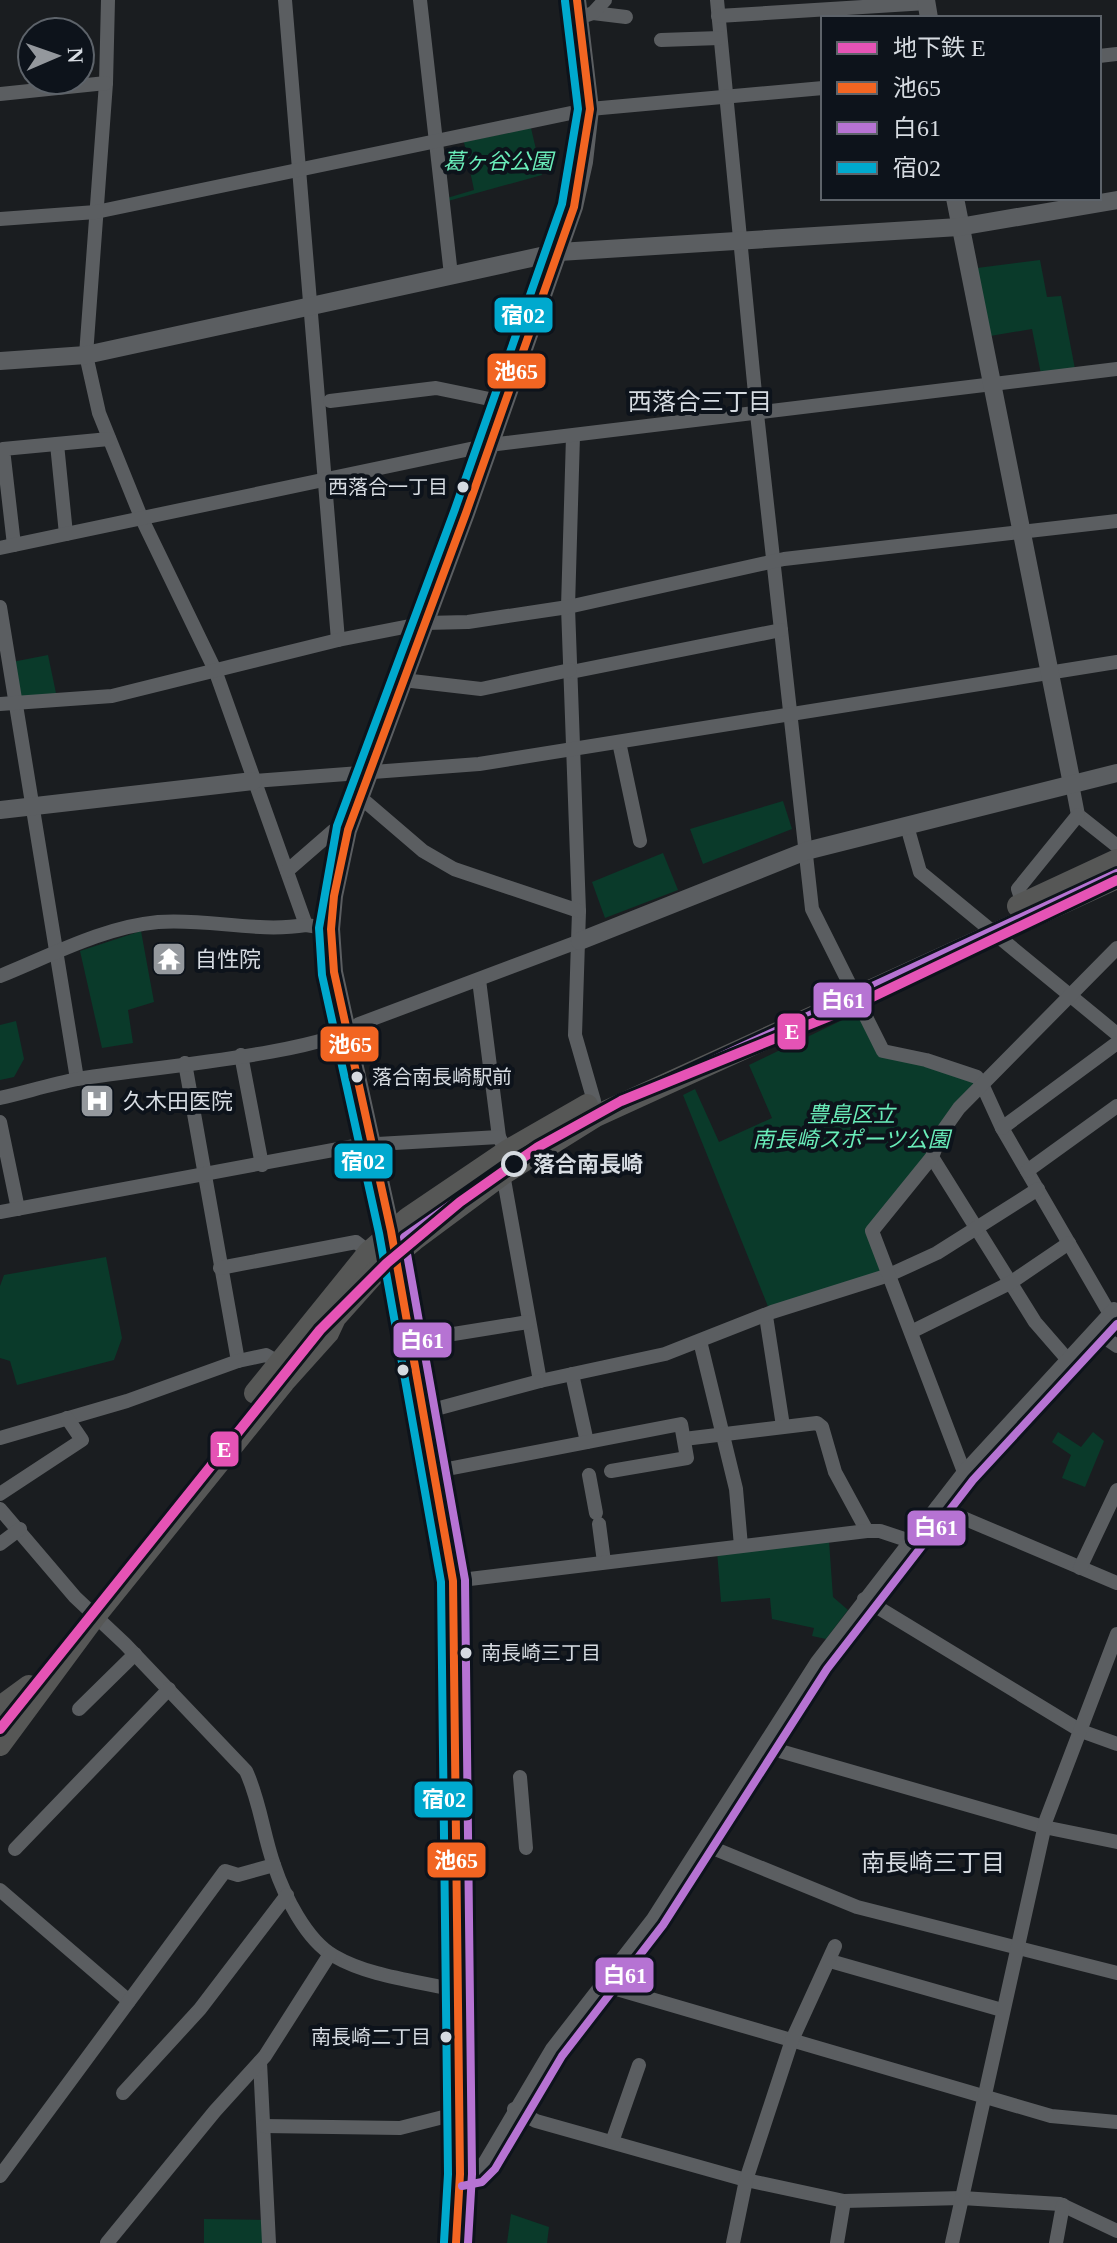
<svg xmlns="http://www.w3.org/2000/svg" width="1117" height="2243" viewBox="0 0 1117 2243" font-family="'Times New Roman','Noto Sans JP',serif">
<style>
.green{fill:#0a3a2a}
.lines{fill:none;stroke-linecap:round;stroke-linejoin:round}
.street{stroke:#5b5e61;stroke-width:14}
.secondary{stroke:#5b5e61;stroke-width:18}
.primary{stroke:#565756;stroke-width:22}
.bus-1-casing{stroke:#0d131b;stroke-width:14}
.bus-2-casing{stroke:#0d131b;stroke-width:14}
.bus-3-casing{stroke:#0d131b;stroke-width:14}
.bus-1{stroke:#f26522;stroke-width:8}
.bus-2{stroke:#b673d3;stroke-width:8}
.bus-3{stroke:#00a9ce;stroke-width:8}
.metro-1-casing{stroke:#0d131b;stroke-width:16}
.metro-1{stroke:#e553b5;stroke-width:10}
.bus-dot{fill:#d6dbe1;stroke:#0d131b;stroke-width:3}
.stop-dot{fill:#0d131b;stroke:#d6dbe1;stroke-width:4}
.labels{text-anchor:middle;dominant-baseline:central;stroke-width:8;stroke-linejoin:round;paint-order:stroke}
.bus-label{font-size:20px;fill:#d6dbe1;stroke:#0d131b;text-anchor:end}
.park-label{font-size:22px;font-style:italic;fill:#69edb9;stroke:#0d131b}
.poi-label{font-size:22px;fill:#d6dbe1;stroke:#0d131b;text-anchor:start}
.stop-label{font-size:22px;font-weight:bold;fill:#d6dbe1;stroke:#0d131b;text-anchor:start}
.neighbourhood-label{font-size:24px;fill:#d6dbe1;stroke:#0d131b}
.line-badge{stroke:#0d131b;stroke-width:3}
.badge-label{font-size:22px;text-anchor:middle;font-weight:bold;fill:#fff}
</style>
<rect width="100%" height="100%" fill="#1a1d20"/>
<!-- green -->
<g class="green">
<polygon points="531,128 542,175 448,201 447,198 474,190 464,142"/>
<polygon points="1040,260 1047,297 1061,296 1075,369 1041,374 1032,329 990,336 977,268"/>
<polygon points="48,655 57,698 21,701 12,662"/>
<polygon points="783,801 792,829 703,864 690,829"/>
<polygon points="663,853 678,890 605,918 592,882"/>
<polygon points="141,931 154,1002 128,1010 133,1043 102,1048 80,951"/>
<polygon points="859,1012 882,1054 975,1080 975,1084 926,1162 869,1229 881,1267 879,1272 769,1309 683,1095 695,1089 719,1142 772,1118 749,1065"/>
<polygon points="16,1021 24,1059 14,1077 0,1080 0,1025"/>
<polygon points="106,1257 122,1338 114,1360 17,1385 10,1361 0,1358 0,1286 4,1275"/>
<polygon points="1058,1432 1081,1447 1093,1432 1104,1441 1085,1487 1062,1478 1071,1455 1052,1442"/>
<polygon points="829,1541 833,1597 848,1610 826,1639 812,1636 814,1628 772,1619 770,1598 721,1602 717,1551"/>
<polygon points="511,2214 549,2227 547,2243 507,2243"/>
<polygon points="204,2219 266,2220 266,2243 204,2243"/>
</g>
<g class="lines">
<!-- street -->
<g class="street">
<polyline points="108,0 106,83 86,355 99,413 141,517 215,670 306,925 331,929"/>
<polyline points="285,0 338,640"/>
<polyline points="420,0 451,275"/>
<polyline points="717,0 757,414 812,909 883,1051 926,1060 977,1077 981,1082 1002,1128 1110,1314"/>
<polyline points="593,13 626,17"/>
<polyline points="718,16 927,3"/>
<polyline points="579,18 593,13 605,0"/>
<polyline points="661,40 720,38"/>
<polyline points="1099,56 1117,54"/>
<polyline points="0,94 106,83"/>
<polyline points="0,219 96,212 590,109 823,88"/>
<polyline points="330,401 436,388 504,402"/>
<polyline points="573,436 568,607 579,911 575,1035 594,1101"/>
<polyline points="57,444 66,534"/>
<polyline points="14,545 3,449 109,439"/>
<polyline points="0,548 489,445 1117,369"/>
<polyline points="0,607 77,1079"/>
<polyline points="571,672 781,630"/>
<polyline points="403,680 481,689 570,670"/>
<polyline points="0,704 112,696 338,640 425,623 468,622 568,607 784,559 1117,521"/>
<polyline points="619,742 640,841"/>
<polyline points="253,781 479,764 1117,662"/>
<polyline points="1072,784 1078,815 1117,846"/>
<polyline points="360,797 423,851 454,869 579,911"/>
<polyline points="907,826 920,872 1117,1034"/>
<polyline points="287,871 333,831 348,830"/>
<polyline points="1023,904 1018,889 1078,815"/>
<path d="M 0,976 C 50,956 103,927 158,922 C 208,918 256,933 306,925"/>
<polyline points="479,980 499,1137 503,1145"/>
<polyline points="241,1055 262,1165"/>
<polyline points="185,1063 238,1361"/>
<path d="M 0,1098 C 26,1092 52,1084 78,1079 C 133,1069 326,1054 359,1024 L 580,941"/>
<polyline points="0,1122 18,1209"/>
<polyline points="1002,1128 1117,1043"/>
<polyline points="932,1157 1035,1322 1068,1360"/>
<polyline points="1027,1171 1117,1106"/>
<polyline points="503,1174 540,1381"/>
<polyline points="0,1212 360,1145 499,1137"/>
<polyline points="220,1268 356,1242 369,1252"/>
<polyline points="766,1316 783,1426"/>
<polyline points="1095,1331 1117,1346"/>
<polyline points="911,1332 1010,1283 1069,1243"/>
<polyline points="410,1341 528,1322"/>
<polyline points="700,1341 736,1489 741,1546"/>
<polyline points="572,1374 587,1442"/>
<polyline points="421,1413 540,1381 665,1354 772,1312 889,1275 937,1253 1038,1189"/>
<polyline points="0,1438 127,1401 238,1361 266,1355 280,1363"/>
<polyline points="684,1439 817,1423 822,1427 835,1472 867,1531"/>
<polyline points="432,1472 681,1424 687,1458 611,1471"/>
<polyline points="964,1472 872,1231 932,1157 942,1132 959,1108 1117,948"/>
<polyline points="589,1475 596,1513"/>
<polyline points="0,1494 82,1440 67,1418"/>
<polyline points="937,1507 1117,1583"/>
<path d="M 0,1509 L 75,1597 L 125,1644 L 246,1771 C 260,1801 263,1834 274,1865 C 284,1895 306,1940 334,1956 C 370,1977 419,1981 459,1991"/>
<polyline points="599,1524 604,1562"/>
<polyline points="0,1544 20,1529"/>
<polyline points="1080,1568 1117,1490"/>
<polyline points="453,1581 867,1531 880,1531 910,1541"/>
<polyline points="864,1599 1081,1731 1117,1744"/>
<polyline points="79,1709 135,1654"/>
<polyline points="766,1747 1044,1827 1117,1842"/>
<polyline points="520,1777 526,1848"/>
<polyline points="703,1844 857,1907 1117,1973"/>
<polyline points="15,1849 169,1689"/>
<polyline points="0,1890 129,2001"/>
<polyline points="830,1961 1002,2010"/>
<polyline points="603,1985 1051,2116 1117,2122"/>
<polyline points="260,2062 269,2243"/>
<polyline points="123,2093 200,2009 287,1895"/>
<polyline points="514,2109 536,2121 746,2180 844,2201 962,2198 1060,2204 1117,2231"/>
<polyline points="264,2126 400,2128 459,2113"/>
<polyline points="612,2142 639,2065"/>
<polyline points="460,2174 476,2171 485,2162 552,2049 653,1919 817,1662 964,1472 1114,1309"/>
<polyline points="0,2176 225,1871 238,1875 274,1865"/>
<polyline points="107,2243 215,2111 265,2056 330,1954"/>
<polyline points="733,2243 746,2180 792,2040 835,1946"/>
<polyline points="837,2243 844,2201"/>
<polyline points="952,2243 1046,1820 1117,1634"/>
<polyline points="1056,2243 1063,2205"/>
</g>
<!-- secondary -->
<g class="secondary">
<polyline points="926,0 929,18"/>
<polyline points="955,198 1072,784"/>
<polyline points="0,361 86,355 559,252 959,227 1117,200"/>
<polyline points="0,810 253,781"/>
<polyline points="580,941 806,851 1117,773"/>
<polyline points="391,1231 334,972 331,929 334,896 348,830 466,513 574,207 584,162 590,109 577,0"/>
</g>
<!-- primary -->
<g class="primary">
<polyline points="1018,906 1117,860"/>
<polyline points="393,1244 453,1581 460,2174 456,2243"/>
<polyline points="255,1393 369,1252 408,1218 507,1151 587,1105"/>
<polyline points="0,1707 29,1686"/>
<polyline points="0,1745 96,1615 284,1382 328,1333 335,1318 377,1271 414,1240 503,1174 596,1116 1117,878"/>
</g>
<!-- bus-1 casing -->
<g class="bus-1-casing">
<polyline id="bus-1" points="456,2243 460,2174 453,1581 391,1231 334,972 331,929 334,896 348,830 466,513 574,207 590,109 577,0"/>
</g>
<!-- bus-2 casing -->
<g class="bus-2-casing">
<g id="bus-2">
<polyline points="462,2186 482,2182 495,2169 562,2056 663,1925 827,1669 973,1480 1117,1324"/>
<polyline points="468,2243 472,2174 465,1580 404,1237 513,1161 600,1112 1117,873"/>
</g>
</g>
<!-- bus-3 casing -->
<g class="bus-3-casing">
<polyline id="bus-3" points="444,2242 448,2174 441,1582 379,1233 322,975 319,928 337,826 455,509 562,204 578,109 565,1"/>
</g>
<!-- bus-1 -->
<use href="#bus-1" class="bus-1"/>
<!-- bus-2 -->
<use href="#bus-2" class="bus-2"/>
<!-- bus-3 -->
<use href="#bus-3" class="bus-3"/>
<!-- metro-1 casing -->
<g class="metro-1-casing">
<polyline id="metro-1" points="0,1729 320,1330 387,1263 460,1202 538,1147 621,1101 845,1010 1117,880"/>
</g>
<!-- metro-1 -->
<use href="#metro-1" class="metro-1"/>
</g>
<!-- icons -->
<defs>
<g id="temple-square" transform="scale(1.8)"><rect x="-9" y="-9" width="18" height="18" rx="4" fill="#94989d" stroke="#0d131b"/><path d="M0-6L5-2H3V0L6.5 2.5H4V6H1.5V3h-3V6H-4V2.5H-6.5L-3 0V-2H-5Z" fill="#fff"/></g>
<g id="hospital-square" transform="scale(1.8)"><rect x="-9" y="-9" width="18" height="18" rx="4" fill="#94989d" stroke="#0d131b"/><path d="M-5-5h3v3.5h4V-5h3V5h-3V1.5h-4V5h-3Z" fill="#fff"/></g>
</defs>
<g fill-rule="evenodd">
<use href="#temple-square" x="169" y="959"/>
<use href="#hospital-square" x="97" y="1101"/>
</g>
<!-- markers -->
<g class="bus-dot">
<circle cx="463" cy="487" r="7"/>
<circle cx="357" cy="1077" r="7"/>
<circle cx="403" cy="1370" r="7"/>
<circle cx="466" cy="1653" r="7"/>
<circle cx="446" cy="2037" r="7"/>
</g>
<circle class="stop-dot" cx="514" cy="1164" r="11"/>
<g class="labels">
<!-- bus labels -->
<g class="bus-label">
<text x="448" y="487">西落合一丁目</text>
<text x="372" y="1077" text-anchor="start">落合南長崎駅前</text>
<text x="481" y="1653" text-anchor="start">南長崎三丁目</text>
<text x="431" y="2037">南長崎二丁目</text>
</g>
<!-- park labels -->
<g class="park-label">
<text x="498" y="161">葛ヶ谷公園</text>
<text x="851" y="1114">豊島区立<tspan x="851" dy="25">南長崎スポーツ公園</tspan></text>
</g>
<!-- poi labels -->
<g class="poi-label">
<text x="195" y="959">自性院</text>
<text x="123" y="1101">久木田医院</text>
</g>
<!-- stop labels -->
<g class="stop-label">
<text x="533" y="1164">落合南長崎</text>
</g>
<!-- neighbourhood labels -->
<g class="neighbourhood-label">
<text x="700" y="402">西落合三丁目</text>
<text x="933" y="1863">南長崎三丁目</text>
</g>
</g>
<g class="line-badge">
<rect x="493" y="296" width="61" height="38" rx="8" fill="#00a9ce"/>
<rect x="486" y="352" width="61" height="38" rx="8" fill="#f26522"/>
<rect x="812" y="981" width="61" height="38" rx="8" fill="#b673d3"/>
<rect x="776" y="1012" width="31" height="39" rx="8" fill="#e553b5"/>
<rect x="319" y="1025" width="61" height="38" rx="8" fill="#f26522"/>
<rect x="333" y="1142" width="61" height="38" rx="8" fill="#00a9ce"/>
<rect x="392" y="1321" width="61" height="38" rx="8" fill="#b673d3"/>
<rect x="209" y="1430" width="31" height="38" rx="8" fill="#e553b5"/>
<rect x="906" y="1509" width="61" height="38" rx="8" fill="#b673d3"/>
<rect x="413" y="1780" width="61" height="39" rx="8" fill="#00a9ce"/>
<rect x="426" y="1841" width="61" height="38" rx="8" fill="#f26522"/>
<rect x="594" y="1956" width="61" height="38" rx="8" fill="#b673d3"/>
</g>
<g class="badge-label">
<text x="523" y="323">宿02</text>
<text x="516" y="379">池65</text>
<text x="843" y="1008">白61</text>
<text x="792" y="1039">E</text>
<text x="350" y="1052">池65</text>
<text x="363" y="1169">宿02</text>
<text x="422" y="1348">白61</text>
<text x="224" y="1457">E</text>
<text x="936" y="1535">白61</text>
<text x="444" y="1807">宿02</text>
<text x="456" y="1868">池65</text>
<text x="625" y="1983">白61</text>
</g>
<!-- legend -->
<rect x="821" y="16" width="280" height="184" fill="#0d131b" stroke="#5d636a" stroke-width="2"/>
<rect x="837" y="42" width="40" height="12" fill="#e553b5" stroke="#5d636a" stroke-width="2"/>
<text x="893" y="56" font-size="24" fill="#d6dbe1">地下鉄 E</text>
<rect x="837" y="82" width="40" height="12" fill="#f26522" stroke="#5d636a" stroke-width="2"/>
<text x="893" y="96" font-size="24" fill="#d6dbe1">池65</text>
<rect x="837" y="122" width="40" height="12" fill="#b673d3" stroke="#5d636a" stroke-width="2"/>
<text x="893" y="136" font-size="24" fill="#d6dbe1">白61</text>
<rect x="837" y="162" width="40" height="12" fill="#00a9ce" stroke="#5d636a" stroke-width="2"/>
<text x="893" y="176" font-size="24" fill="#d6dbe1">宿02</text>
<!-- north arrow -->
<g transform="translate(56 56) rotate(88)"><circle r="38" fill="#0d131b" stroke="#5d636a" stroke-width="2"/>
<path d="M0-6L14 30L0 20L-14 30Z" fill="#94989d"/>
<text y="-12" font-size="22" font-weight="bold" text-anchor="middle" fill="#d6dbe1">N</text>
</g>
</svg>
